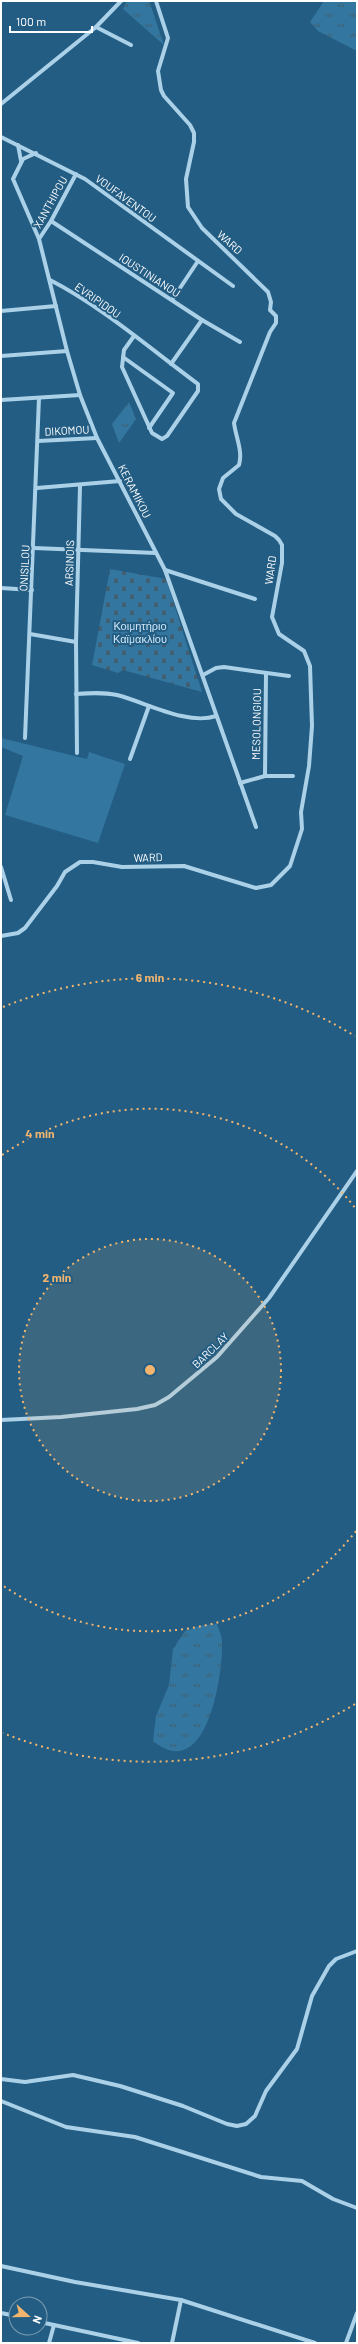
<svg xmlns="http://www.w3.org/2000/svg" width="358" height="2344" viewBox="0 0 358 2344" font-family="Barlow,sans-serif">
<style>
.grass{fill:url(#grass-tufts)}
.cemetery{fill:url(#cemetery-stones)}
.pitch{fill:#33769f}
.lines{fill:none;stroke-linecap:round;stroke-linejoin:round}
.street{stroke:#abd1e8;stroke-width:4}
.ring{fill:none;stroke:#f3b56e;stroke-width:2;stroke-dasharray:2 4}
.labels{text-anchor:middle;dominant-baseline:central;stroke-width:4;stroke-linejoin:round;paint-order:stroke}
.street-label{font-size:11px;fill:#fff;stroke:#235d83}
.park-label{font-size:11px;fill:#cfe7f6;stroke:#235d83}
.centre{fill:#f3b56e;stroke:#235d83;stroke-width:2}
.ring-label{font-size:12px;text-anchor:middle;font-weight:bold;fill:#f3b56e;stroke:#235d83;stroke-width:4;stroke-linejoin:round;paint-order:stroke}
</style>
<defs>
<pattern id="grass-tufts" width="24" height="20" patternUnits="userSpaceOnUse"><rect width="24" height="20" fill="#33769f"/><path d="M3 7l-1-3M5 7V3M7 7l1-3M15 17l-1-3M17 17v-4M19 17l1-3" fill="none" stroke="#415f71"/></pattern>
<pattern id="cemetery-stones" width="16" height="16" patternUnits="userSpaceOnUse"><rect width="16" height="16" fill="#33769f"/><path d="M2 7V4a2 2 0 0 1 4 0v3zM10 15v-3a2 2 0 0 1 4 0v3z" fill="#415f71"/></pattern>
</defs>
<rect width="100%" height="100%" fill="#235d83"/>
<!-- grass -->
<g class="grass">
<polygon points="127,1 149,1 164,45 123,9"/>
<polygon points="324,1 357,1 357,51 318,31 310,22"/>
<polygon points="129,402 136,419 119,443 112,424"/>
<path d="M 217,1624 C 219,1630 222,1636 222,1642 C 223,1675 207,1785 153,1741 L 156,1716 L 169,1685 L 173,1649 L 185,1631 L 204,1625 Z"/>
</g>
<!-- cemetery -->
<polygon class="cemetery" points="110,569 166,579 202,692 123,670 118,673 92,665"/>
<!-- pitch -->
<polygon class="pitch" points="1,738 87,759 89,752 125,764 98,843 5,815 23,756 1,747"/>
<g class="lines">
<!-- street -->
<g class="street">
<polyline points="96,27 131,45"/>
<polyline points="1,104 96,27 121,1"/>
<polyline points="1,137 85,179 233,286"/>
<polyline points="18,145 21,161"/>
<polyline points="36,153 23,159 13,179 39,239 67,351 80,395 97,438 165,570 256,827"/>
<polyline points="51,221 202,320 240,342"/>
<polyline points="39,239 51,221 76,174"/>
<path d="M 50,280 C 101,306 152,350 198,384 L 198,391 L 167,436 L 162,439 L 152,433 L 122,367 L 124,350 L 134,336"/>
<polyline points="172,300 198,261"/>
<polyline points="1,311 56,306"/>
<polyline points="1,356 67,351"/>
<polyline points="123,357 173,393 149,428"/>
<polyline points="171,364 202,320"/>
<polyline points="1,400 80,395"/>
<polyline points="38,441 97,438"/>
<polyline points="37,488 120,481"/>
<polyline points="34,548 156,553"/>
<polyline points="165,570 255,599"/>
<polyline points="1,588 32,590"/>
<polyline points="30,634 76,642"/>
<polyline points="203,675 216,668 224,667 289,676"/>
<path d="M 76,694 C 90,693 103,692 117,695 C 145,702 188,726 216,716"/>
<polyline points="25,738 39,398"/>
<polyline points="77,753 76,642 80,486"/>
<polyline points="130,759 149,706"/>
<polyline points="265,776 266,673"/>
<polyline points="240,783 265,776 293,776"/>
<polyline points="1,867 11,900"/>
<path d="M 1,936 L 18,933 L 25,928 L 57,886 L 65,872 L 80,862 L 93,862 L 122,867 L 184,866 L 256,888 L 271,885 L 290,866 L 302,829 L 301,812 L 309,766 L 312,726 L 310,666 L 304,651 L 279,634 L 272,617 L 282,563 L 282,545 L 279,540 L 275,536 L 236,514 L 221,499 L 219,489 L 223,478 L 239,465 C 243,451 236,438 234,423 L 270,332 L 276,323 L 276,316 L 270,310 L 271,302 L 268,292 L 202,228 L 188,207 L 186,179 L 194,142 L 194,133 L 190,125 L 164,96 L 161,90 L 158,71 L 168,38 L 156,1"/>
<polyline points="1,1420 61,1417 137,1409 155,1405 169,1397 217,1357 269,1298 357,1171"/>
<polyline points="1,2079 25,2082 73,2075 120,2086 183,2106 227,2124 237,2126 246,2124 255,2116 266,2091 297,2049 312,1996 329,1966 336,1959 357,1951"/>
<polyline points="1,2101 66,2127 135,2137 261,2177 302,2181 333,2199 357,2208"/>
<polyline points="1,2266 75,2282 181,2300 315,2343"/>
<polyline points="1,2313 16,2316"/>
<polyline points="40,2322 138,2343"/>
<polyline points="49,2343 54,2325"/>
<polyline points="172,2343 181,2300"/>
<polyline points="346,2343 357,2313"/>
</g>
</g>
<!-- distance rings -->
<circle cx="150" cy="1370" r="131" fill="#f3b56e" fill-opacity=".12"/>
<g class="ring">
<circle cx="150" cy="1370" r="131"/>
<path d="M356 1531A261 261 0 0 1 2 1585M2 1155A261 261 0 0 1 356 1209"/>
<path d="M355 1704A392 392 0 0 1 3 1733M3 1007A392 392 0 0 1 355 1036"/>
</g>
<g class="labels">
<!-- street labels -->
<g class="street-label">
<text transform="translate(126 198) rotate(36)">VOUFAVENTOU</text>
<text transform="translate(50 202) rotate(-61)">XANTHIPOU</text>
<text transform="translate(230 242) rotate(42)">WARD</text>
<text transform="translate(150 275) rotate(33)">IOUSTINIANOU</text>
<text transform="translate(98 300) rotate(35)">EVRIPIDOU</text>
<text transform="translate(67 430) rotate(-3)">DIKOMOU</text>
<text transform="translate(135 491) rotate(63)">KERAMIKOU</text>
<text transform="translate(69 563) rotate(-88)">ARSINOIS</text>
<text transform="translate(24 568) rotate(-87)">ONISILOU</text>
<text transform="translate(270 570) rotate(-82)">WARD</text>
<text transform="translate(256 724) rotate(-89)">MESOLONGIOU</text>
<text transform="translate(148 857) rotate(-2)">WARD</text>
<text transform="translate(210 1350) rotate(-44)">BARCLAY</text>
</g>
<!-- park labels -->
<g class="park-label">
<text x="140" y="625">Κοιμητήριο<tspan x="140" dy="13">Καϊμακλίου</tspan></text>
</g>
</g>
<circle cx="150" cy="1370" r="6" class="centre"/>
<g class="ring-label">
<text x="150" y="982">6 min</text>
<text x="40" y="1138">4 min</text>
<text x="57" y="1282">2 min</text>
</g>
<!-- border -->
<rect width="358" height="2344" fill="none" stroke="#ffffff" stroke-width="4"/>
<!-- north arrow -->
<g transform="translate(28 2316) rotate(111)"><circle r="19" fill="#235d83" stroke="#7b9eb5"/>
<path d="M0-3L7 15L0 10L-7 15Z" fill="#f3b56e"/>
<text y="-6" font-size="11" font-weight="bold" text-anchor="middle" fill="#ffffff">N</text>
</g>
<!-- scale -->
<path d="M10 26v6h82v-6" fill="none" stroke="#ffffff" stroke-width="2"/>
<text x="16" y="26" font-size="12" fill="#ffffff" stroke="#235d83" stroke-width="3" paint-order="stroke">100 m</text>
</svg>
